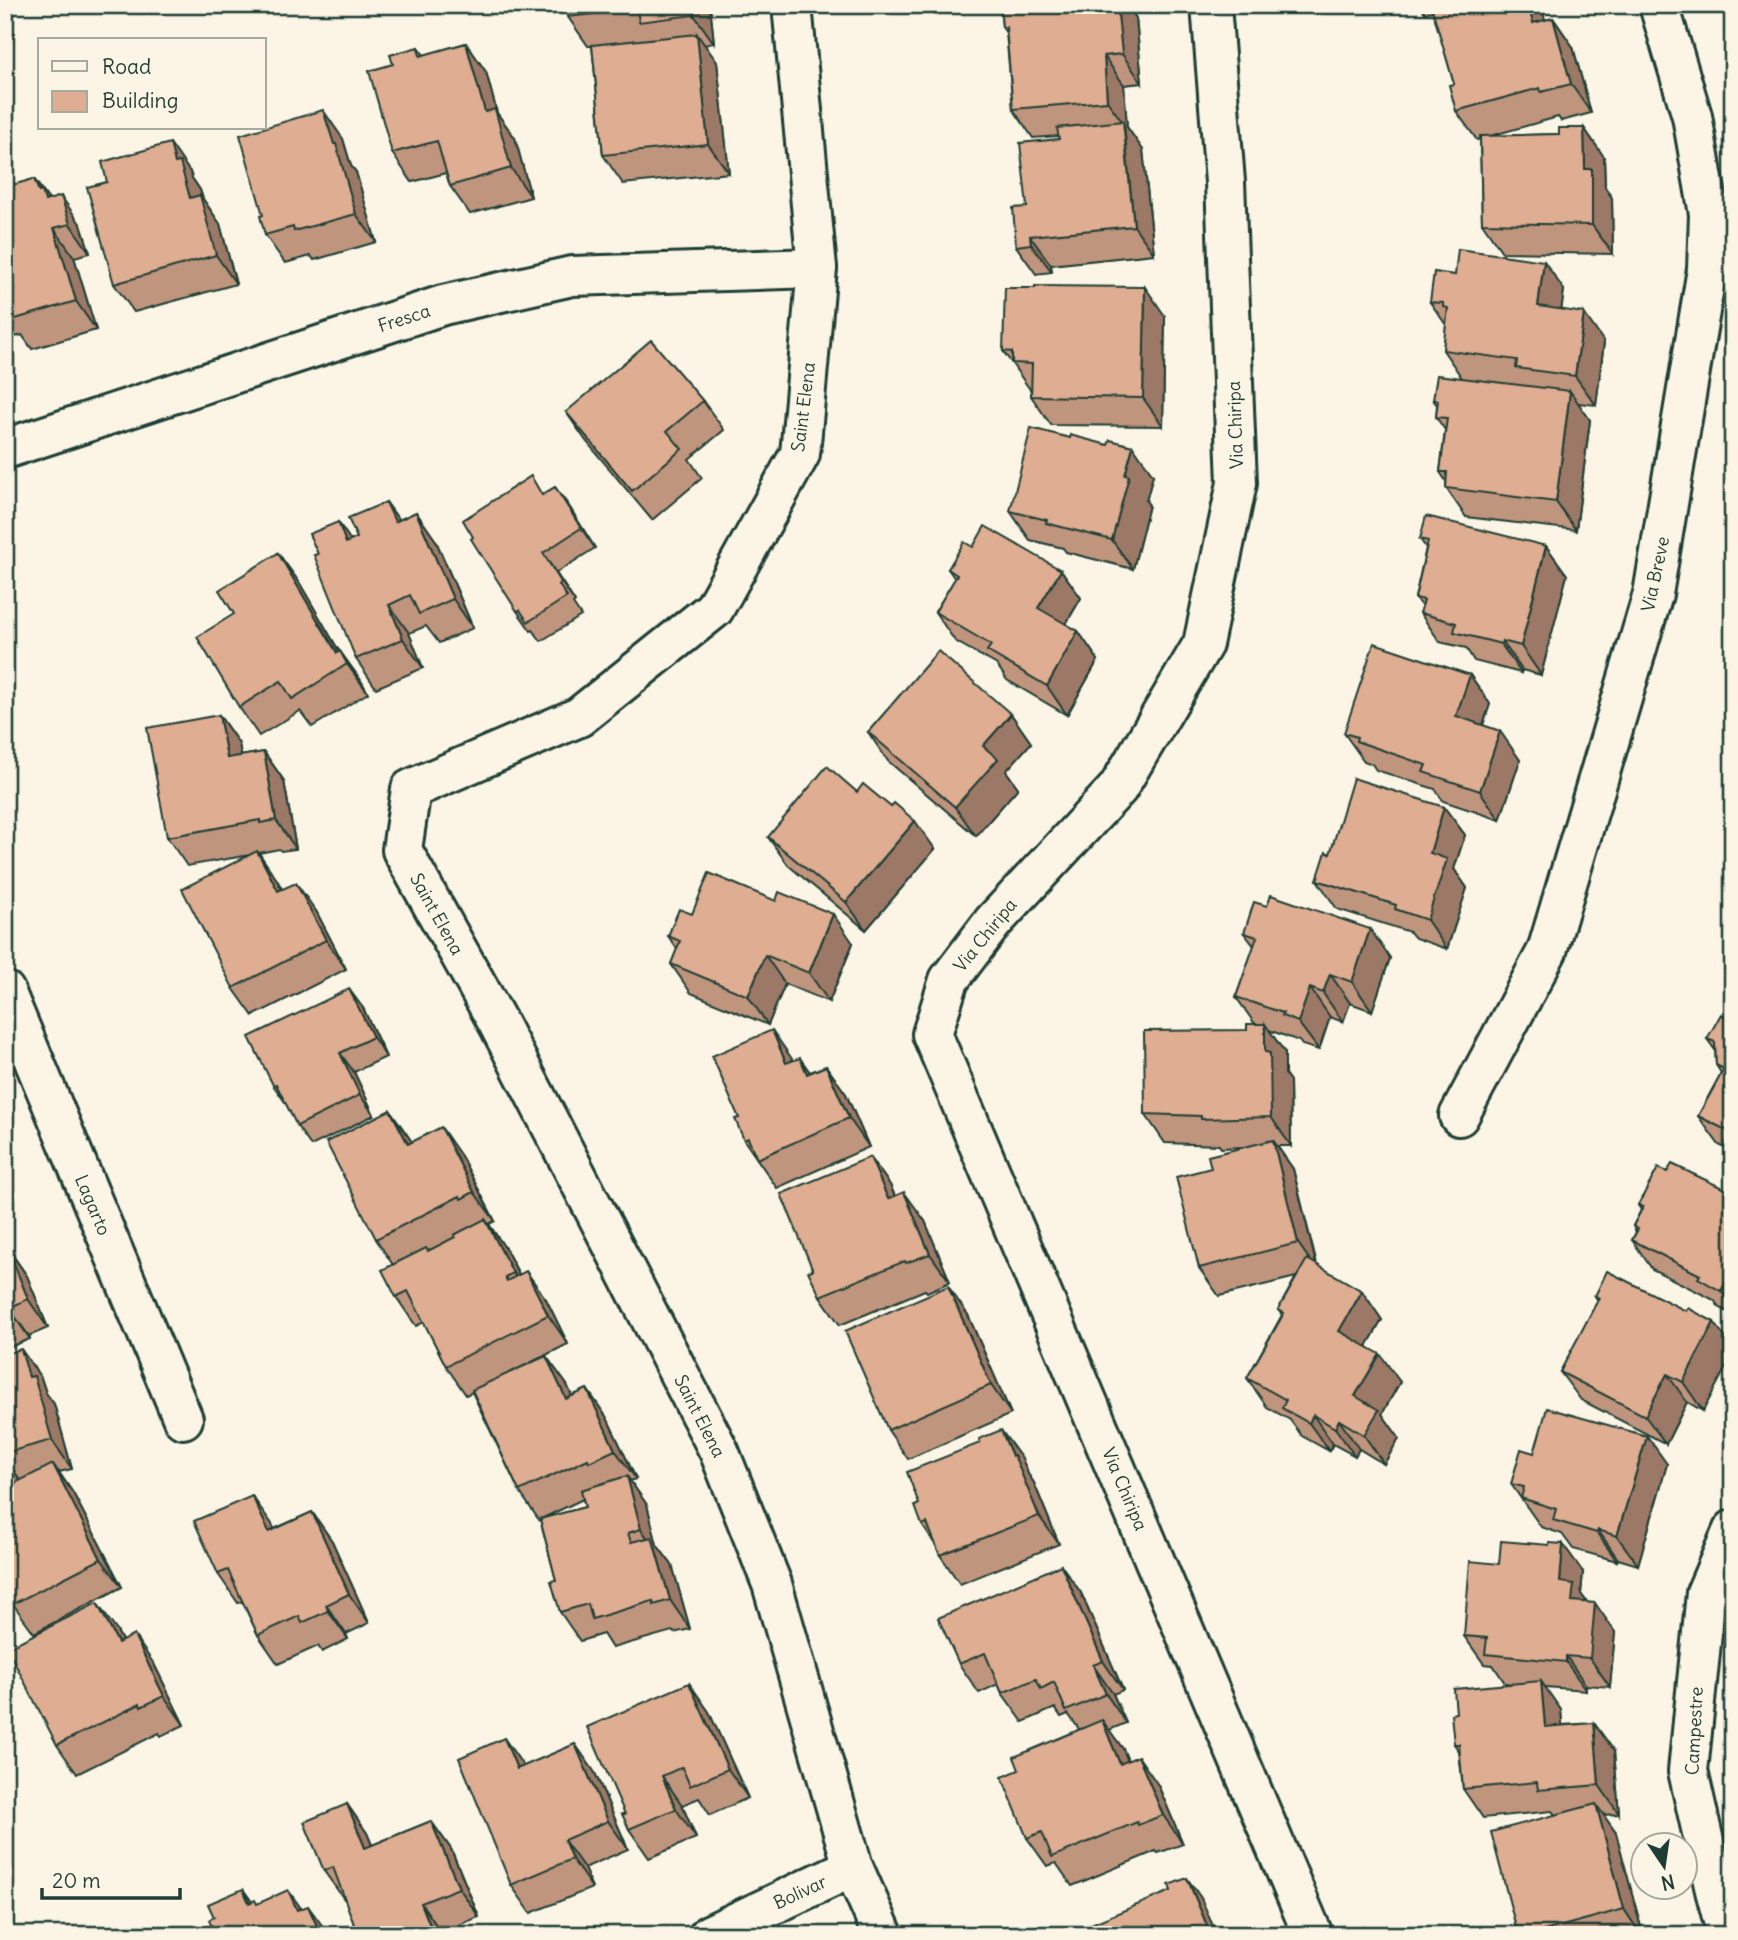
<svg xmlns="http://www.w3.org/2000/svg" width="1738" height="1940" viewBox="0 0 1738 1940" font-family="Delius,sans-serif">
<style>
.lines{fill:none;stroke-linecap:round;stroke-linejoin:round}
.street-casing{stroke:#1f3d34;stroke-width:44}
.street{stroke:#fcf5e5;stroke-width:38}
.wall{fill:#c0957d;stroke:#1f3d34;stroke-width:2;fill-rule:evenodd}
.shaded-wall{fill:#9c7966;stroke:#1f3d34;stroke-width:2}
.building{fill:#dfad91;stroke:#1f3d34;stroke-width:2}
.labels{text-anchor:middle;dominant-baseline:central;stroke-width:5;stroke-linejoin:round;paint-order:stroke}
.street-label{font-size:18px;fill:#1f3d34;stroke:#fcf5e5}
</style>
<rect width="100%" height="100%" fill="#fcf5e5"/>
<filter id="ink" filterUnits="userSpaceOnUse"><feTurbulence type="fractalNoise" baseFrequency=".0143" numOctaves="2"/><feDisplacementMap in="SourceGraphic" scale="14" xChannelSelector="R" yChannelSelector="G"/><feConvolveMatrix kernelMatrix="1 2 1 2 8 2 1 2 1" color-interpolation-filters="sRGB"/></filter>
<g filter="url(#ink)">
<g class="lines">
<!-- street casing -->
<g class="street-casing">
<g id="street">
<polyline points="792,5 817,268 800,454 714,609 579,717 411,789 402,850 498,1023 719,1451 772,1584 853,1867 883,1935"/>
<polyline points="1211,5 1225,182 1237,483 1203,644 1118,788 993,922 949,980 932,1034 1313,1935"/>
<polyline points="5,449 443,305 572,276 817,268"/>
<polyline points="5,991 183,1419"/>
<polyline points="1459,1116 1547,951 1653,594 1707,269 1709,214 1692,116 1659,5"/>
<polyline points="709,1935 853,1867"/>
<polyline points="1727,1935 1715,1890 1688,1771 1706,1593 1733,1530"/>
</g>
</g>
<!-- street -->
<use href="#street" class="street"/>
</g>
<!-- wall -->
<g class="wall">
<polygon points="566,5 710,5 714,43 704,45 717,62 729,173 623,184 603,155 592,46 588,46 568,17"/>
<polygon points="1000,5 1127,5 1136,18 1142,83 1124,85 1127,127 1143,150 1154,254 1051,265 1052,272 1036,274 1016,246 1027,207 1059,139 1058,136 1033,138 1013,109 1006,33 1002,27"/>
<polygon points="1420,5 1539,5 1542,9 1545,20 1553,18 1573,47 1591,113 1561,121 1558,117 1490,136 1559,134 1584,128 1604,157 1605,187 1612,198 1613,254 1502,252 1482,223 1480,139 1477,140 1456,111 1454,84 1433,11 1425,13"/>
<polygon points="466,43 486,72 497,113 515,138 531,197 470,214 450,186 446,173 412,182 392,153 393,64 418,47 424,55"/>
<polygon points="343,139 351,166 356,172 376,242 314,260 311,256 285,263 265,235 263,215"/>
<polygon points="190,172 192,178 200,190 203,199 220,224 236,284 134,312 114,284"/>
<polygon points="11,179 15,185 34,179 49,200 81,225 90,253 74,257 96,330 32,349 22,335 5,340 5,181"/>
<polygon points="1564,290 1561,310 1604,342 1596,405 1578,403 1590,420 1576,530 1466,517 1446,488 1446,481 1440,472 1445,430 1436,417 1437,405 1433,400 1462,378 1443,350 1446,325 1430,302"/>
<polygon points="1165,316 1163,426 1051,425 1031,396 1031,391 1003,351"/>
<polygon points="703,401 724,430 689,459 702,478 652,520 586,441 566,412"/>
<polygon points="1153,475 1146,501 1149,505 1133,569 1066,552 1063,548 1030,540 1010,511"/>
<polygon points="555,487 595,548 556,573 575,602 573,604 581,616 541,641 533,630 531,631 517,611 543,494"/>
<polygon points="386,502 399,520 416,512 436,541 473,628 439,643 426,626 409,633 423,668 376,688 356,659 318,554 338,522 351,541 357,538"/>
<polygon points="1420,539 1546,546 1567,575 1541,675 1522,670 1521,673 1474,661 1466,648 1440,642 1420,613 1422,607 1415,598 1426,548"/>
<polygon points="973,547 1061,570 1081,598 1066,624 1078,631 1098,660 1067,715 1007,680 997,665 955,641 935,612 955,579 948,569"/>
<polygon points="278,553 299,582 339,651 360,679 368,693 312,727 300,711 259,736 239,707 234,614"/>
<polygon points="1470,675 1490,704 1483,725 1520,760 1500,820 1443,801 1435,789 1376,770 1372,764 1364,761 1344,733"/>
<polygon points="1011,714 1031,743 1006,771 1018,788 976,836 888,761 868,732"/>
<polygon points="219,715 239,744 241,756 264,752 284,781 296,849 281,851 279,849 259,853 277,880 282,889 316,911 346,969 253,1016 233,988 250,855 187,866 167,837"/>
<polygon points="857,792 935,849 866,930 788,865 768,837"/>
<polygon points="1444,807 1465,835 1454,869 1467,888 1447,949 1415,938 1410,932 1337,909 1317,880 1330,854"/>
<polygon points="692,914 853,943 829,1002 785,984 768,1025 691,993 671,964 677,949 668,936"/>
<polygon points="1244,933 1390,958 1372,1011 1350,1003 1343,1022 1330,1017 1319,1050 1302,1045 1299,1041 1269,1030 1285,1053 1285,1074 1290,1081 1291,1146 1277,1146 1293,1169 1317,1265 1362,1291 1382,1320 1367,1346 1400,1382 1382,1414 1399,1438 1384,1464 1359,1449 1355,1456 1333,1444 1329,1451 1302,1436 1290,1420 1267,1407 1247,1378 1282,1315 1278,1310 1296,1277 1219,1296 1199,1268 1211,1168 1244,1147 1221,1148 1219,1145 1165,1143 1145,1114 1255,1024 1236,997 1254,946"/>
<polygon points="363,1008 386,1057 354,1072 374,1115 311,1146 297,1126 287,1105 273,1085"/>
<polygon points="1733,1020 1733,1152 1719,1145 1698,1116 1721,1073 1716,1065 1715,1050 1707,1039"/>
<polygon points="793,1060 810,1072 826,1066 846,1094 869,1147 777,1188 744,1140 739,1118"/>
<path d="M 390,1110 L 412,1142 L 461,1156 L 495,1221 L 489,1224 L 505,1248 L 519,1274 L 546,1299 L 568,1344 L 516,1370 L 546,1356 L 567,1385 L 572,1396 L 587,1389 L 607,1418 L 636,1479 L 630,1481 L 647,1505 L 657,1545 L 672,1565 L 690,1629 L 674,1633 L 672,1631 L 612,1648 L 603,1634 L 580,1641 L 560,1612 L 556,1580 L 540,1519 L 539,1520 L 519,1491 L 472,1392 L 466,1395 L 446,1366 L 424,1322 L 416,1326 L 396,1297 L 393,1265 L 376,1239 ZM 583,1499 L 585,1507 L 541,1519 Z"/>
<polygon points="870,1157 890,1185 895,1196 925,1221 950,1282 927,1292 925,1290 840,1325 820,1296 813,1270"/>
<polygon points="1667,1172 1733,1193 1733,1315 1719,1307 1714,1300 1652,1269 1632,1240 1636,1232 1633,1226 1641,1210 1638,1205"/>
<polygon points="5,1247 7,1247 27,1276 48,1328 29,1336 30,1339 5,1349"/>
<polygon points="1595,1296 1733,1348 1703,1411 1687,1402 1666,1444 1581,1400 1560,1372 1598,1301"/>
<polygon points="968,1315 1011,1414 908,1459 888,1430"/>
<polygon points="5,1354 41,1378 46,1393 54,1404 72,1469 59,1472 73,1493 122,1587 34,1633 13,1604 5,1588"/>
<polygon points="980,1443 1022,1459 1028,1474 1034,1483 1059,1544 960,1584 940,1555 936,1546 922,1525 919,1504"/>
<polygon points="1534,1453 1667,1464 1638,1565 1618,1559 1617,1561 1573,1549 1562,1534 1541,1527 1511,1484"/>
<polygon points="252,1496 274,1529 312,1512 332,1541 369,1623 346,1634 348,1639 322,1652 318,1646 278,1664 258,1635 242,1601 238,1603 218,1574"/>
<polygon points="1061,1565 1081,1593 1123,1690 1113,1694 1126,1723 1109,1730 1123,1749 1128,1761 1158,1785 1183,1844 1158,1853 1156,1851 1072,1886 1056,1863 1047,1866 1027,1838 1019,1770 1079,1729 1068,1714 1061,1717 1055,1708 1023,1722 1002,1693 998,1684 979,1693 959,1664"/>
<polygon points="1583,1572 1581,1594 1587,1602 1615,1632 1610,1687 1586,1685 1586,1690 1544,1687 1561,1710 1562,1725 1594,1723 1614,1751 1619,1814 1603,1815 1616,1833 1643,1935 1518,1935 1555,1815 1552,1811 1483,1818 1463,1789 1459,1751 1454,1744 1456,1713 1514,1684 1505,1683 1493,1665 1484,1664 1464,1636"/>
<polygon points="117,1631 122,1641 154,1664 184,1725 161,1736 159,1733 77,1774 57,1745"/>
<polygon points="689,1683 709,1712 748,1798 710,1815 699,1798 682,1805 696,1838 649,1858 629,1829 625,1814"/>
<polygon points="575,1744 595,1773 628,1849 584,1868 592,1888 531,1913 511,1885 524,1766"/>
<polygon points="347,1804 367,1833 372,1845 431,1821 451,1849 479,1917 441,1932 442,1935 358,1935 345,1899 344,1899 324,1871"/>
</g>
<!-- shaded-wall -->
<g class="shaded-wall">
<polygon points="693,5 710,5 714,43 694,15"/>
<polygon points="1117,5 1127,5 1136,18 1142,83 1122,54"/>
<polygon points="1528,5 1539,5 1542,9 1554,52 1533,23"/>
<polygon points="1553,18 1573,47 1591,113 1571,84"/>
<polygon points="697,34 717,62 729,173 708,144"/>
<polygon points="466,43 486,72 497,113 515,138 531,197 511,168 485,112"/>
<polygon points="1104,56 1124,85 1127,127 1143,150 1154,254 1134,226 1124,124 1107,101"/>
<polygon points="323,110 343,139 351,166 356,172 376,242 356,214"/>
<polygon points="1584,128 1604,157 1605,187 1612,198 1613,254 1592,225 1585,169"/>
<polygon points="170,143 190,172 192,178 200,190 203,199 220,224 236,284 216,255 175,163"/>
<polygon points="34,179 54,208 62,226 39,192"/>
<polygon points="61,196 81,225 90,253 70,224"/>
<polygon points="54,228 74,257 96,330 76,301"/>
<polygon points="1030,236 1051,265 1052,272 1031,244"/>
<polygon points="1544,261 1564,290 1558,335 1538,306"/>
<polygon points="1145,287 1165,316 1163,426 1143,398"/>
<polygon points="1584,313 1604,342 1596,405 1575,376"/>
<polygon points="1570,391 1590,420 1576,530 1556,502"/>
<polygon points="1133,446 1153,475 1146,501 1149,505 1133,569 1112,540 1125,475"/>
<polygon points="555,487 569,506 595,548 581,528"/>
<polygon points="386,502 406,530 395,522"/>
<polygon points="416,512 436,541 473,628 453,599"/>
<polygon points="338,522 358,551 346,543"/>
<polygon points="1546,546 1567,575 1541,675 1521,646"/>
<polygon points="278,553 299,582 347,665 337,653"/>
<polygon points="543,553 556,573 575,602 561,582"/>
<polygon points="1061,570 1081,598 1058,637 1038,608"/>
<polygon points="389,605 409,633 423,668 403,639"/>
<polygon points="1078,631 1098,660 1067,715 1047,686"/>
<polygon points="1502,641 1522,670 1521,673 1501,644"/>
<polygon points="340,651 360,679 368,693 347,664"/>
<polygon points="1470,675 1490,704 1476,745 1456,716"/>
<polygon points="1011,714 1031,743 1006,771 1018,788 976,836 955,807 983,746"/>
<polygon points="219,715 239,744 247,787 227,758"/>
<polygon points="1500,731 1520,760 1500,820 1480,791"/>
<polygon points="264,752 284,781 296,849 276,820"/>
<polygon points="1444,807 1465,835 1454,869 1467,888 1447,949 1427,920 1430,853"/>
<polygon points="915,821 935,849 866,930 846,902"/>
<polygon points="257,851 277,880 298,920 278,891"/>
<polygon points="296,883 316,911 346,969 326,940"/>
<polygon points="833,914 853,943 829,1002 809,973"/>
<polygon points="1370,929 1390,958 1372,1011 1352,982"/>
<polygon points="765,955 785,984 768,1025 748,996"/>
<polygon points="1330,974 1350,1003 1343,1022 1323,993"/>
<polygon points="1310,988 1330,1017 1319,1050 1298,1022"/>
<polygon points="349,989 363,1008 386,1057 373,1037"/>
<polygon points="1265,1024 1285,1053 1285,1074 1290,1081 1291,1146 1271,1117 1265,1052"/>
<polygon points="772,1030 792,1059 806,1092 786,1063"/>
<polygon points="340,1053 354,1072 374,1115 360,1095"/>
<polygon points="800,1058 820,1086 807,1074"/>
<polygon points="826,1066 846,1094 869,1147 849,1118"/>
<polygon points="390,1110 410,1139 428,1173 408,1144"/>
<polygon points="441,1127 461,1156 495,1221 474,1192"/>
<polygon points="1273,1140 1293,1169 1318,1272 1298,1243"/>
<polygon points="870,1157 890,1185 908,1228 888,1199"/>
<polygon points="904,1192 925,1221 950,1282 930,1254"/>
<polygon points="485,1219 505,1248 533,1302 513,1273"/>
<polygon points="7,1247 27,1276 48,1328 28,1299"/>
<polygon points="1733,1268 1733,1307 1721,1291"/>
<polygon points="526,1271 546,1299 568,1344 548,1315"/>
<polygon points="948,1286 968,1315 1011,1414 991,1385"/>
<polygon points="1362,1291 1382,1320 1359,1360 1339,1331"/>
<polygon points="9,1308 29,1336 30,1339 10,1310"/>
<polygon points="1714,1322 1733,1348 1733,1354 1703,1411 1683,1382"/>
<polygon points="21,1349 41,1378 46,1393 54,1404 72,1469 52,1440 29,1377"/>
<polygon points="1380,1354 1400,1382 1382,1414 1399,1438 1384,1464 1364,1435 1355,1396"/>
<polygon points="546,1356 567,1385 586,1427 566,1399"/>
<polygon points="1667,1374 1687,1402 1666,1444 1645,1416"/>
<polygon points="587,1389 607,1418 636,1479 615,1450"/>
<polygon points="1313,1415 1333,1444 1329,1451 1309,1423"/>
<polygon points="1339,1420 1359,1449 1355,1456 1335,1428"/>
<polygon points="1001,1430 1022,1459 1028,1474 1034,1483 1059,1544 1039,1516"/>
<polygon points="1647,1436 1667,1464 1638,1565 1617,1536"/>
<polygon points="5,1459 22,1482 28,1503 8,1474 5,1466"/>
<polygon points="53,1464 73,1493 122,1587 101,1559"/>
<polygon points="627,1476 647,1505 657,1545 672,1565 690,1629 670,1600 656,1550 641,1529"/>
<polygon points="252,1496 272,1524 289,1561 269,1532"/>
<polygon points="312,1512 332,1541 369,1623 349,1594"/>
<polygon points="1598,1530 1618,1559 1617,1561 1597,1533"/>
<polygon points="1563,1544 1583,1572 1581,1594 1594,1612 1595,1603 1615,1632 1610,1687 1590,1658 1560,1582"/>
<polygon points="1061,1565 1081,1593 1123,1690 1103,1661"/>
<polygon points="97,1603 117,1631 138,1672 118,1643"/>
<polygon points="326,1605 346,1634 348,1639 328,1611"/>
<polygon points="134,1635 154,1664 184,1725 164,1696"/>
<polygon points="1566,1656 1586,1685 1586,1690 1566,1662"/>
<polygon points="1093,1665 1113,1694 1126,1723 1106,1694"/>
<polygon points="1541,1681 1561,1710 1565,1756 1545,1727"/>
<polygon points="689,1683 709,1712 748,1798 728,1769"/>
<polygon points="1102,1720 1123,1749 1141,1792 1120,1764"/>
<polygon points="1594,1723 1614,1751 1619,1814 1599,1785"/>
<polygon points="504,1738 524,1767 517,1769"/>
<polygon points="575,1744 595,1773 628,1849 608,1821"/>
<polygon points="1138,1756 1158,1785 1183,1844 1163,1815"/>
<polygon points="662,1776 682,1805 696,1838 676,1809"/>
<polygon points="347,1804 367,1833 385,1877 365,1848"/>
<polygon points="1596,1804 1616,1833 1643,1935 1641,1935 1624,1909"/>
<polygon points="431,1821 451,1849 479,1917 459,1888"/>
<polygon points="564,1840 584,1868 592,1888 572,1859"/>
<polygon points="1187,1878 1201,1898 1217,1935 1211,1935"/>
<polygon points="243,1889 263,1917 249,1903"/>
<polygon points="288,1890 309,1919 297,1910"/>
<polygon points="421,1903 441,1932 442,1935 434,1935"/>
<polygon points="308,1906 329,1935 321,1935"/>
</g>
<!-- building -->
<g class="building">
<polygon points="566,5 693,5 694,15 639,22 637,9 568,17"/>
<polygon points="1000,5 1117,5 1122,54 1104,56 1107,101 1013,109 1006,27 1002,27"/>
<polygon points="1431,5 1528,5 1533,23 1553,18 1571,84 1541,92 1540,88 1456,111 1449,85 1454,84"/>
<polygon points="697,34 708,144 603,155 592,45"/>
<polygon points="466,43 485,112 495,109 511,168 450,186 437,141 392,153 369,71 393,64 390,55 418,47 420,56"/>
<polygon points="323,110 334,144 336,144 356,214 294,231 293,227 265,235 260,216 263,215 240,135"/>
<polygon points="1123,121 1134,226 1030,236 1031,244 1016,246 1013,208 1027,207 1020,143 1059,139 1057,128"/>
<polygon points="1559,128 1584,128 1585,169 1592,169 1592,225 1482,223 1480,136 1559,134"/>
<polygon points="170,143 175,163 180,162 190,198 200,195 216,255 114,284 87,187 107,182 102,162"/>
<polygon points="11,179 12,185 34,179 39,192 42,191 45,201 61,196 70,224 54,228 76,301 12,320 8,304 5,305 5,181"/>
<polygon points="1458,249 1544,261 1538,306 1584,313 1575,376 1516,368 1517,360 1443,350 1448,308 1443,307 1443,303 1430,302 1434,272 1455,275"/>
<polygon points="1035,286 1145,287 1143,398 1031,396 1032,364 1012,363 1012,352 1003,351 1005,288 1035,288"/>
<polygon points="651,340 703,401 667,431 682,449 632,491 566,412"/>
<polygon points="1437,375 1570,391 1556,502 1446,488 1447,472 1440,472 1447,418 1436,417 1438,400 1433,400"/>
<polygon points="1031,428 1070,438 1070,435 1108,445 1110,440 1133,446 1125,475 1129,476 1112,540 1046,523 1047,520 1010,511"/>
<polygon points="531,476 542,495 555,487 581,528 543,553 561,582 559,585 567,597 528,622 520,610 517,611 471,539 473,537 463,520"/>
<polygon points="386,502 395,522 416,512 453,599 419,614 410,595 389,605 403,639 356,659 314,555 318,554 309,534 338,522 346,543 357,538 348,518"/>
<polygon points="1426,516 1546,546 1521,646 1502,641 1501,644 1454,632 1456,623 1420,613 1424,600 1415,598 1428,541 1420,539"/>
<polygon points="985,526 1061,570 1038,608 1078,631 1047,686 987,651 991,645 935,612 957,575 948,569 964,542 973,547"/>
<polygon points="278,553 337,653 340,651 347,664 292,699 281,681 239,707 197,637 234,614 219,590"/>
<polygon points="1374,643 1470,675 1456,716 1500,731 1480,791 1423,772 1426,765 1356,741 1357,737 1344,733"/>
<polygon points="938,651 1011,714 983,746 998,759 955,807 868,732"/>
<polygon points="219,715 227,758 264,752 276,820 260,823 260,820 167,837 147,728"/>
<polygon points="827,766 857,792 863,784 891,807 894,803 915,821 846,902 768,837"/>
<polygon points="1353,778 1444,807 1430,853 1447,859 1427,920 1395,909 1396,905 1317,880 1326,852 1330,854"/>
<polygon points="257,851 278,891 296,883 326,940 233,988 182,889"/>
<polygon points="709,873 776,901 779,892 833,914 809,973 765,955 748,996 671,964 680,941 668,936 679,909 692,914"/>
<polygon points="1271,895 1370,929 1352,982 1330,974 1323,993 1310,988 1298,1022 1282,1016 1283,1013 1236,997 1257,937 1244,933 1254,902 1267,906"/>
<polygon points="349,989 373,1037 340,1053 360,1095 297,1126 276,1084 273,1085 249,1037"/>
<polygon points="1721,1014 1733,1020 1733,1146 1726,1143 1732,1133 1698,1116 1724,1069 1716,1065 1715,1042 1707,1039"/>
<polygon points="1247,1024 1265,1024 1265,1052 1270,1053 1271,1117 1201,1119 1201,1116 1145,1114 1144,1031 1247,1030"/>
<polygon points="772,1030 786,1063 800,1058 807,1074 826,1066 849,1118 757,1159 748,1138 744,1140 735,1119 739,1118 712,1056"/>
<polygon points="390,1110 408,1144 441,1127 474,1192 461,1199 460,1196 376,1239 326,1142"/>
<polygon points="1273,1140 1298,1243 1199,1268 1176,1177 1211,1168 1208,1156"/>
<polygon points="870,1157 888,1199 904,1192 930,1254 906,1263 905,1261 820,1296 808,1271 813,1270 781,1194"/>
<polygon points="1672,1164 1733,1193 1733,1268 1721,1291 1698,1278 1700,1275 1632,1240 1638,1229 1633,1226 1643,1207 1638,1205 1658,1168 1667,1172"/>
<polygon points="485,1219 513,1273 505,1277 507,1281 526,1271 548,1315 446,1366 408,1291 396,1297 382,1270 426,1248 428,1251 455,1237 454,1235"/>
<polygon points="5,1247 7,1247 28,1299 9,1308 10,1310 5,1312"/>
<polygon points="1307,1259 1362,1291 1339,1331 1380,1354 1355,1396 1379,1410 1364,1435 1339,1420 1335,1428 1313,1415 1309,1423 1282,1408 1286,1400 1247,1378 1284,1313 1278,1310"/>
<polygon points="1607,1271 1686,1311 1688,1308 1714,1322 1683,1382 1667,1374 1645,1416 1560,1372 1599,1298 1595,1296"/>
<polygon points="948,1286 991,1385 888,1430 845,1331"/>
<polygon points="21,1349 29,1377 34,1376 52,1440 5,1453 5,1354"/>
<polygon points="546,1356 566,1399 587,1389 615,1450 589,1462 588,1459 519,1491 472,1390"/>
<polygon points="1547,1408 1647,1436 1617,1536 1598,1530 1597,1533 1553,1520 1556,1509 1521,1498 1524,1487 1511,1484 1521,1449 1534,1453"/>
<polygon points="1001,1430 1012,1456 1014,1455 1039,1516 940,1555 927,1523 922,1525 915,1506 919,1504 907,1472 980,1443 979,1439"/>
<polygon points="53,1464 101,1559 13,1604 5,1588 5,1488"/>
<polygon points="627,1476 641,1529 628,1533 631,1542 652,1537 670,1600 654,1605 653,1601 592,1619 588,1604 560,1612 551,1581 556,1580 540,1519 585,1507 581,1490"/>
<polygon points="252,1496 269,1532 312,1512 349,1594 326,1605 328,1611 302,1623 299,1616 258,1635 228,1570 218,1574 194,1521"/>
<polygon points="1501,1541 1549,1545 1549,1543 1563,1544 1560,1582 1574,1584 1572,1601 1595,1603 1590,1658 1566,1656 1566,1662 1485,1654 1487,1638 1464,1636 1470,1561 1499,1564"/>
<polygon points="1061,1565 1103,1661 1093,1665 1106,1694 1066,1711 1054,1682 1041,1689 1036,1679 1002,1693 985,1653 959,1664 938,1618"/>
<polygon points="97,1603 118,1643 134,1635 164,1696 141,1707 140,1704 57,1745 7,1648"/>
<polygon points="1541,1681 1545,1727 1594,1723 1599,1785 1538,1790 1537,1782 1463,1789 1459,1744 1454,1744 1451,1714 1456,1713 1454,1689"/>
<polygon points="689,1683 728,1769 690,1786 682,1767 662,1776 676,1809 629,1829 622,1814 625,1814 587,1727"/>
<polygon points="1102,1720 1120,1764 1138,1756 1163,1815 1138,1825 1137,1822 1052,1857 1042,1832 1027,1838 1002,1777 1019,1770 1014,1757"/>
<polygon points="504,1738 517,1769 575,1744 608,1821 564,1840 572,1859 511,1885 459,1758"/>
<polygon points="347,1804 365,1848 431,1821 459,1888 421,1903 434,1935 358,1935 333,1867 324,1871 304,1822"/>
<polygon points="1596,1804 1624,1909 1529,1935 1518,1935 1491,1832"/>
<polygon points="1187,1878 1211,1935 1095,1935 1091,1924 1171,1891 1169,1885"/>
<polygon points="243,1889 249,1903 255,1900 257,1904 288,1890 297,1910 308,1906 321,1935 215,1935 209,1920 214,1917 208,1904"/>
</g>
</g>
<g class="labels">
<!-- street labels -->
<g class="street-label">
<text transform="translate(404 318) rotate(-18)">Fresca</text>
<text transform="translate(803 407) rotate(-83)">Saint Elena</text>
<text transform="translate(1235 425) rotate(-92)">Via Chiripa</text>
<text transform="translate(1655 574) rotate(-78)">Via Breve</text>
<text transform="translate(437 914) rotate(61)">Saint Elena</text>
<text transform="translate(985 935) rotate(-51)">Via Chiripa</text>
<text transform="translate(93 1205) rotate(67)">Lagarto</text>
<text transform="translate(700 1416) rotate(63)">Saint Elena</text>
<text transform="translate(1125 1489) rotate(67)">Via Chiripa</text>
<text transform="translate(1694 1731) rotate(-87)">Campestre</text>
<text transform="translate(800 1892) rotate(-25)">Bolivar</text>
</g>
</g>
<!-- margin -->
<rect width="1738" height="1940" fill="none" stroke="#fcf5e5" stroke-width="28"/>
<rect x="14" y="14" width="1710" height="1912" fill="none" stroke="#1f3d34" stroke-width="2.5" filter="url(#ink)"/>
<!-- legend -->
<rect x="38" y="38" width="228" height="91" fill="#fcf5e5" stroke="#a4ab9e" stroke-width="2"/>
<rect x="52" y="61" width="35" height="10" fill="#fcf5e5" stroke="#a4ab9e" stroke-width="2"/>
<text x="102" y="74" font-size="21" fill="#1f3d34">Road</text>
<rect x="52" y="91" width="35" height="21" fill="#dfad91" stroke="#a4ab9e" stroke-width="2"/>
<text x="102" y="108" font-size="21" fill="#1f3d34">Building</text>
<!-- north arrow -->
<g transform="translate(1664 1866) rotate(167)"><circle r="33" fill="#fcf5e5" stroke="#a4ab9e" stroke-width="2"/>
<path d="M0-5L12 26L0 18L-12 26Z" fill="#1f3d34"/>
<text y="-10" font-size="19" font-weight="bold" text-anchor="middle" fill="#1f3d34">N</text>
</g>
<!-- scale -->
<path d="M42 1888v10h138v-10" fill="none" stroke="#1f3d34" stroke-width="3.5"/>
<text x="52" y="1888" font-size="21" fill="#1f3d34" stroke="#fcf5e5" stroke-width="5" paint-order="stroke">20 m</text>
</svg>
